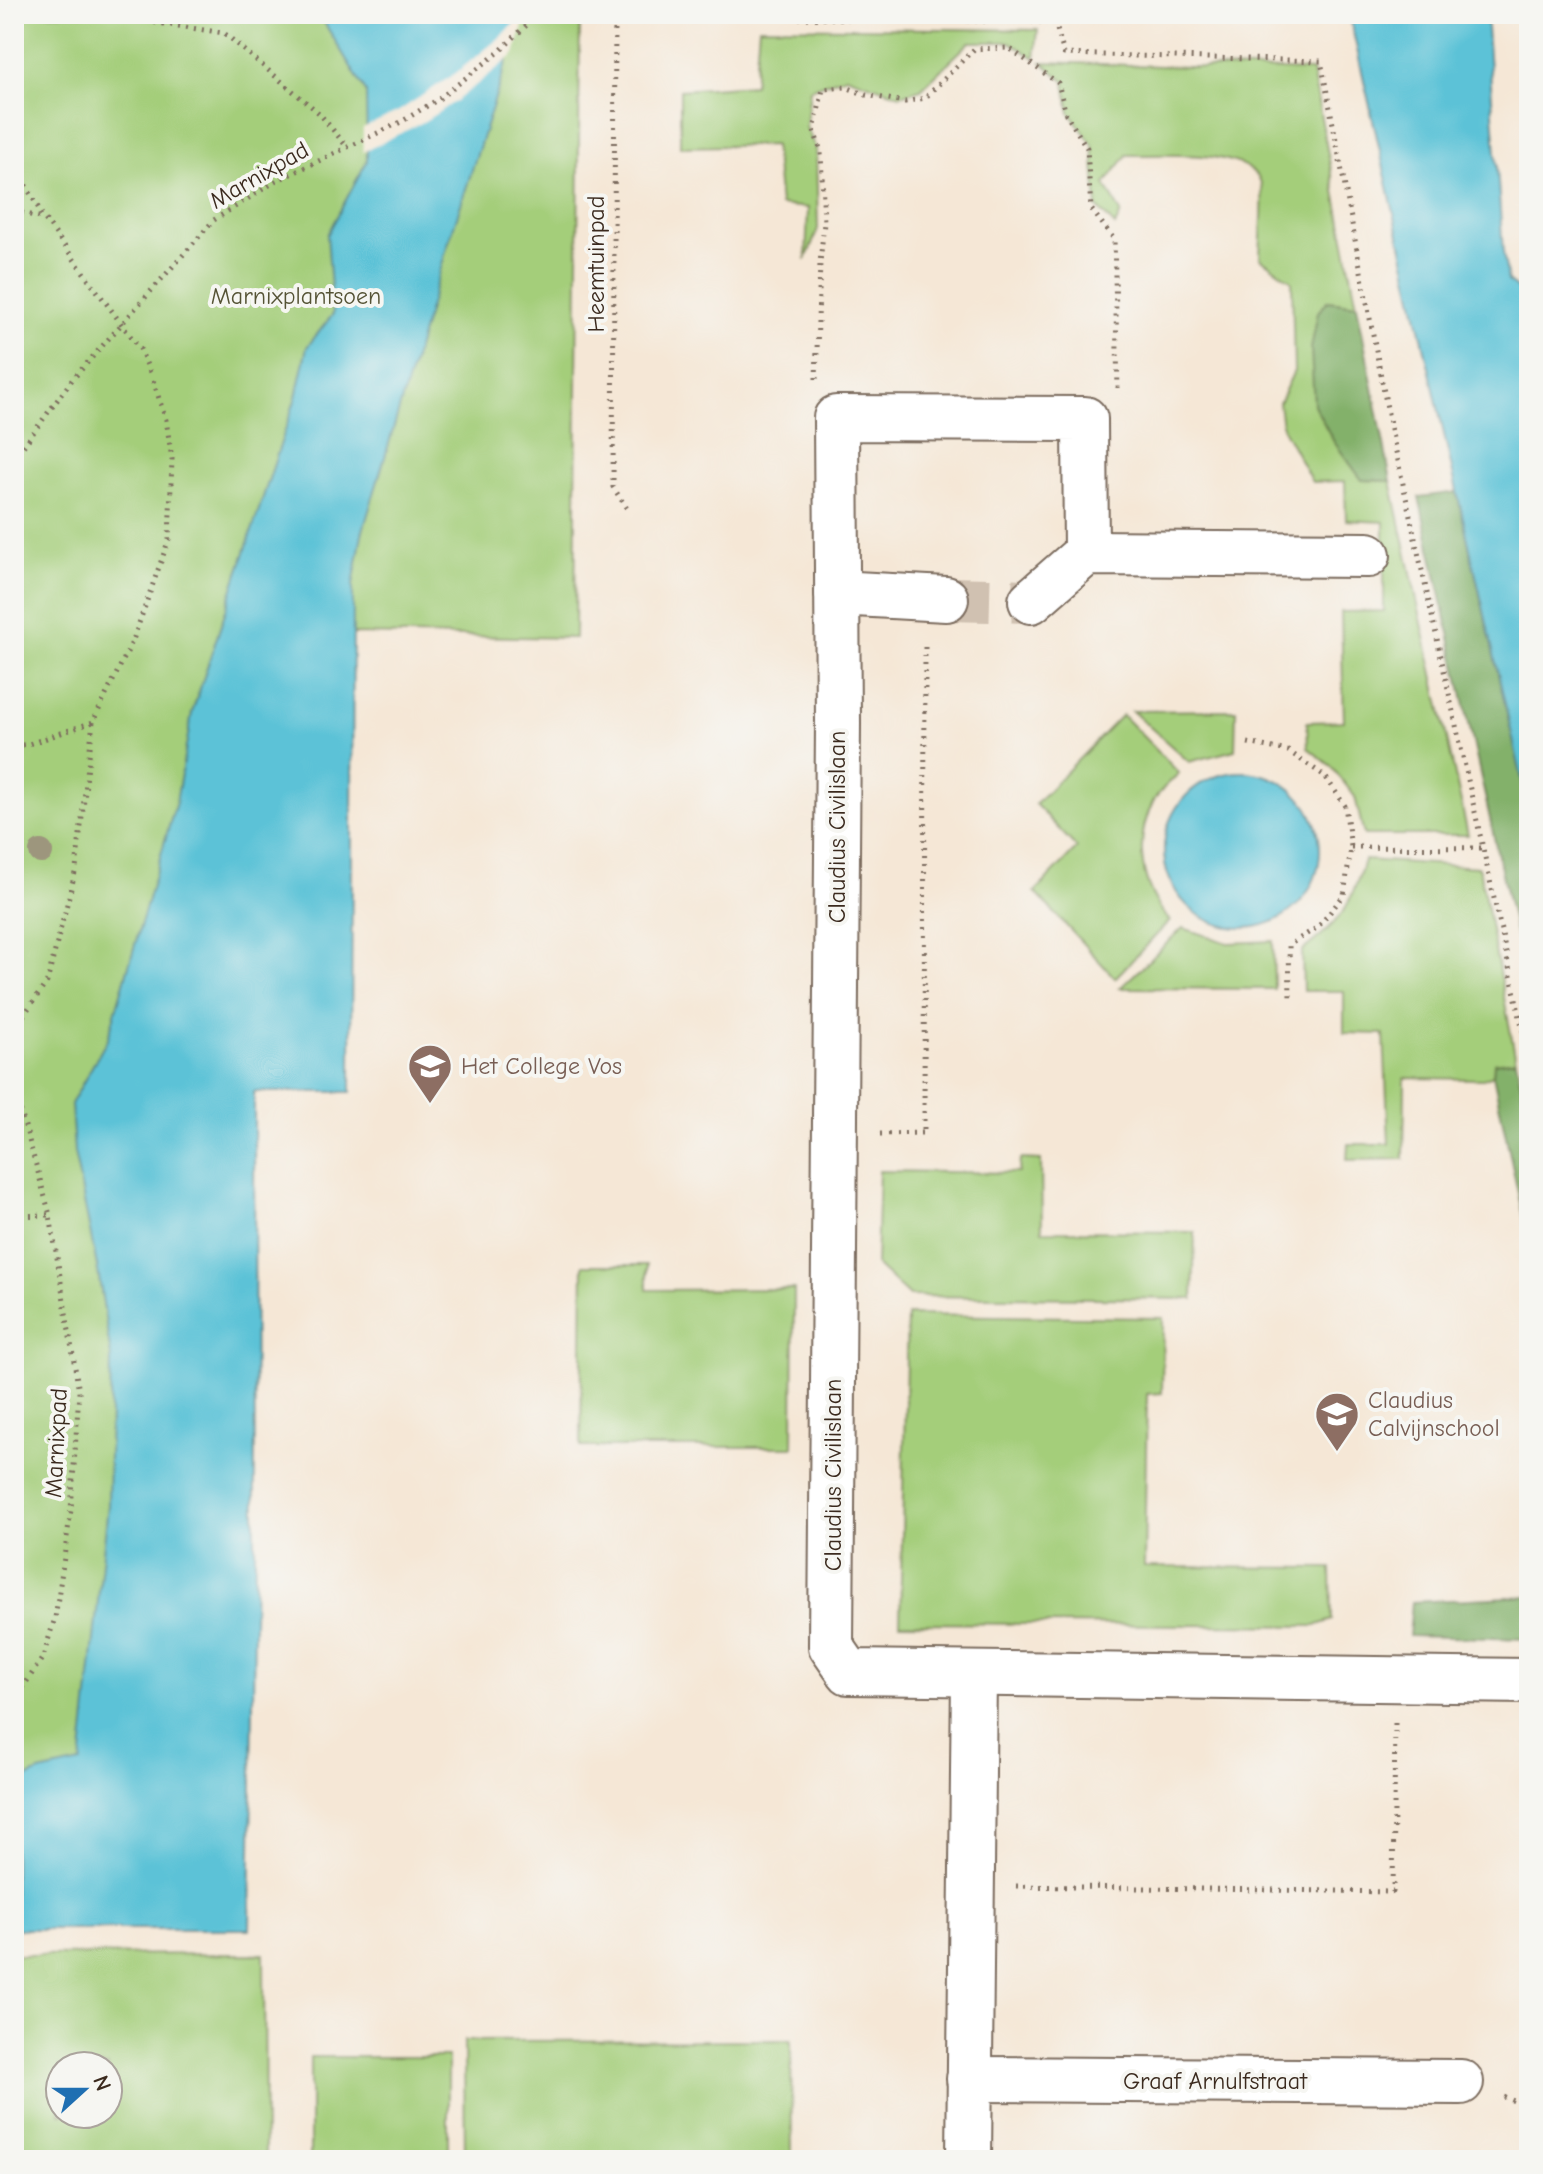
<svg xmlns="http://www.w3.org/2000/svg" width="1543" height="2174" viewBox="0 0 1543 2174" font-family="'Comic Neue',sans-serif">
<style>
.green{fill:#a4ce7a;stroke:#707c4c;stroke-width:2;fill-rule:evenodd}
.forest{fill:#83b16a;stroke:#5f6e44;stroke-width:2}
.water{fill:#5bc2d7;stroke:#4b767a;stroke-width:2}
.pier{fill:#f5e7d6}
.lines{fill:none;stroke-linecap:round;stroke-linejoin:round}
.minor-tunnel{stroke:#d0c1b1;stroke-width:44;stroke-dasharray:44 22;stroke-linecap:butt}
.minor-casing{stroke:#7c6c5e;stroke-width:48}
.path{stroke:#7c6c5e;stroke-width:5;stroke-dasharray:2 6;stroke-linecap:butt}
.minor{stroke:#fff;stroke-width:44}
.path-bridge{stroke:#7c6c5e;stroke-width:5;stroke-dasharray:2 6;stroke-linecap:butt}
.tree{fill:#9d967d}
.labels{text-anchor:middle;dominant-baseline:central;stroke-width:8;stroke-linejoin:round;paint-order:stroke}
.street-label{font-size:24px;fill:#3b2a1e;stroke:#f6f6f2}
.park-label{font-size:24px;fill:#555335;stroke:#f6f6f2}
.education-label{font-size:24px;fill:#785e54;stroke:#f6f6f2;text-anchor:start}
</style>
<rect width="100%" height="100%" fill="#f6f6f2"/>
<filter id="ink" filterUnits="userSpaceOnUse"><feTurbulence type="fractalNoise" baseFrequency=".0125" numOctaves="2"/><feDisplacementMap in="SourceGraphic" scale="16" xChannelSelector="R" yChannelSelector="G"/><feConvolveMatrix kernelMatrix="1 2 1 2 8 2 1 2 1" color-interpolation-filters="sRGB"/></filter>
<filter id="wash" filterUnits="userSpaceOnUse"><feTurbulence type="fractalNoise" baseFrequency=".006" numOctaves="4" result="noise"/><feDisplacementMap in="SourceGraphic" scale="32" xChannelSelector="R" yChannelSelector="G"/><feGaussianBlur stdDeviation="1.8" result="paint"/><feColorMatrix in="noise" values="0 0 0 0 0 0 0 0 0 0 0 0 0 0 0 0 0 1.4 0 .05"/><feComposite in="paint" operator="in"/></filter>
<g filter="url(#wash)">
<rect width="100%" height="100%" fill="#f5e7d6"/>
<!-- green -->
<g class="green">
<polygon points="14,14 580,14 575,638 352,634 193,713 114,1823 14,1883"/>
<polygon points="759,27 1038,30 1035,58 1010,42 970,42 921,89 900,95 846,76 810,89 806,127 816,149 818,229 806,260 808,208 780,205 774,145 680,147 680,90 754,85"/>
<path d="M 1042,62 L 1312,71 L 1357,305 L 1327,301 L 1362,480 L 1391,481 L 1468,835 L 1364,835 L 1355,797 L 1331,766 L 1308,748 L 1307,722 L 1344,721 L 1341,612 L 1384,611 L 1384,522 L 1346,520 L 1345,481 L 1312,482 L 1282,427 L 1279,403 L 1294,371 L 1292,281 L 1260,258 C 1260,242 1265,196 1261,183 C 1248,147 1159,156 1127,155 L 1105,184 L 1121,213 L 1115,226 L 1097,207 L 1093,145 L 1070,113 L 1065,82 Z"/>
<polygon points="1236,710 1235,750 1189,762 1132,711"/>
<path d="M 1122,715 L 1179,773 C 1171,782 1158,791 1153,802 C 1133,843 1141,888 1170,921 L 1115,978 L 1035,892 L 1077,848 L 1035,804 Z"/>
<path d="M 1364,860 L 1479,867 L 1516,1060 L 1495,1063 L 1493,1075 L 1483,1079 L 1405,1078 L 1404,1159 L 1347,1160 L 1348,1144 L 1389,1144 L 1384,1034 L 1344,1033 L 1344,991 L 1303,991 L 1302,951 C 1342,919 1350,909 1364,860 Z"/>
<polygon points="1183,928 1228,943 1273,941 1274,989 1120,988"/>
<polygon points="1020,1159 1041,1160 1042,1231 1195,1232 1193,1299 909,1296 876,1265 879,1171 1019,1173"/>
<polygon points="583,1265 647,1265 647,1290 794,1289 793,1447 581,1447"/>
<polygon points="907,1315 1163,1318 1162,1393 1147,1394 1144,1567 1331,1568 1332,1620 1315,1626 900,1623"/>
<path d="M 264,1954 L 265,2160 L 14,2160 L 14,1955 ZM 60,2066 L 108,2066 L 108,2114 L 60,2114 Z"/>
<polygon points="791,2040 792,2160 465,2160 464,2041"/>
<rect x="310" y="2057" width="138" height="103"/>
</g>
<!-- forest -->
<g class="forest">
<polygon points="1327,301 1357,305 1391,481 1362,480 1334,442 1314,405 1311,349 1318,312"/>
<polygon points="1457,492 1529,810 1529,996 1419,497"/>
<polygon points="1516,1060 1529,1123 1529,1245 1493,1075 1494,1063"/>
<polygon points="1529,1596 1529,1639 1409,1636 1412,1602"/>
</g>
<!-- water -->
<g class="water">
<polygon points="319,14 522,14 446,251 390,440 362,534 353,585 351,1092 254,1092 255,1554 250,1929 14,1929 14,1784 39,1772 81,1763 108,1505 111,1357 98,1271 74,1152 71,1104 108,1038 176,802 192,713 296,397 307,347 333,314 327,235 367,161 366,92"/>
<polygon points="1349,14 1486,14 1503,252 1508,281 1521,292 1529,292 1529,810"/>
<circle cx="1242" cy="850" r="78"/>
</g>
<!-- pier -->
<polygon class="pier" points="523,14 526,15 515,54 456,101 423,122 363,152 363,128 399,111 456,73 503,35"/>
</g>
<g filter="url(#ink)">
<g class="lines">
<!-- minor-tunnel -->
<polyline class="minor-tunnel" points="946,599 1031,601"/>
<!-- minor casing -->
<g class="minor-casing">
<g id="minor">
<polyline points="1086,553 1085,419 836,418 838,724 831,1646 849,1672 1529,1681"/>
<polyline points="837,593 946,599"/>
<polyline points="1031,601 1086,553 1368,555"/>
<polyline points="969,2079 1461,2082"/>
<polyline points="969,2160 974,1675"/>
</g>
</g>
<!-- path -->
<g class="path">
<polyline points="99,14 224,33 319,113 347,147"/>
<polyline points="615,14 613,487 628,510"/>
<polyline points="615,15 1055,22 1064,54 1321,61 1391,429 1529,1058"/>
<polyline points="14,164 44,218 92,284"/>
<polyline points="14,211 43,218"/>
<polyline points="816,379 820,263 824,223 821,152 814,130 823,89 846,87 866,95 905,102 925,98 974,49 1009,48 1058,83 1066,114 1087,148 1091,209 1114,239 1118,388"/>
<polyline points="14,459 72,380 214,220 276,181 401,122 440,98 499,52 538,14"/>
<polyline points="1248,743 1288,751 1325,776 1345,806 1351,847 1344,895 1318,927 1289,945 1290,998"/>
<polyline points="14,746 29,744 93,722 133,640 169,539 172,459 166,420 152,377"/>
<polyline points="1351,847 1484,848"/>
<polyline points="14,1029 47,982 76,869 93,722"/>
<polyline points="14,1087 50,1215 79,1392 71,1510 55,1618 43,1657 14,1701"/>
<polyline points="880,1134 924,1133 925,643"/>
<polyline points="14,1216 50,1215"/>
<polyline points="1016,1886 1393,1892 1395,1723"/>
<polyline points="1504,2097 1529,2107"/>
<polyline points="1527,2160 1529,2156"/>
</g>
<!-- minor -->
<use href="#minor" class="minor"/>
<!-- path-bridge -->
<polyline class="path-bridge" points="92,284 140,349 152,377"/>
</g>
<!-- trees -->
<circle class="tree" cx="41" cy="852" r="12"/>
</g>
<!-- icons -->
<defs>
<g id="school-pin" transform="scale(2.3)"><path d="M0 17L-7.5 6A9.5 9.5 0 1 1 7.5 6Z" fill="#8d6e63" stroke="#f6f6f2"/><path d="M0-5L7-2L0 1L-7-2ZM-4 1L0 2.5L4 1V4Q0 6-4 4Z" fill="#fff"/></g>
</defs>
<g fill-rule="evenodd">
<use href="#school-pin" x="430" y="1066"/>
<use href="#school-pin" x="1337" y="1414"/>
</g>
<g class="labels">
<!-- street labels -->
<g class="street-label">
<text transform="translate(259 175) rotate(-30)">Marnixpad</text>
<text transform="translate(596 264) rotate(-90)">Heemtuinpad</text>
<text transform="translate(837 827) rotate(-90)">Claudius Civilislaan</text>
<text transform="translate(56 1443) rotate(-87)">Marnixpad</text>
<text transform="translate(833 1475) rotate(-90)">Claudius Civilislaan</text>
<text x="1215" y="2081">Graaf Arnulfstraat</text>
</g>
<!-- park labels -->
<g class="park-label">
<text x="296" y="296">Marnixplantsoen</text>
</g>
<!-- education labels -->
<g class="education-label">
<text x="461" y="1066">Het College Vos</text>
<text x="1368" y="1400">Claudius<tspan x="1368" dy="28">Calvijnschool</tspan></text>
</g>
</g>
<!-- margin -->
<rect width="1543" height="2174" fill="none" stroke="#f6f6f2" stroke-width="48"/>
<!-- north arrow -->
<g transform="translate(84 2090) rotate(69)"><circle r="38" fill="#f6f6f2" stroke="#aba49d" stroke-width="2"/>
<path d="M0-6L14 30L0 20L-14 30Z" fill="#1f6fb2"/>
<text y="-12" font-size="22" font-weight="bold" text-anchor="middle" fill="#3b2a1e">N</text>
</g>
</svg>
